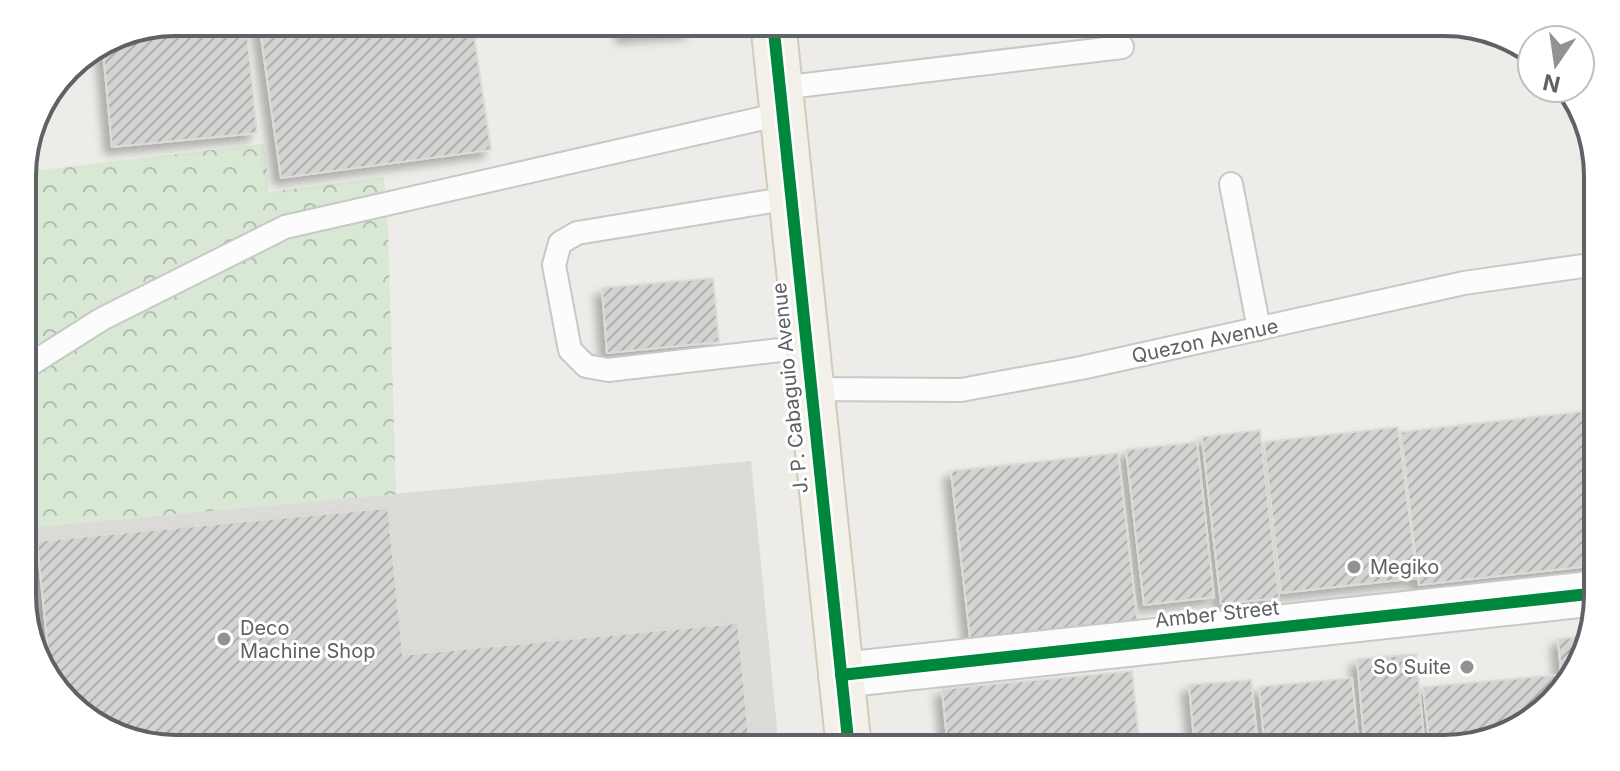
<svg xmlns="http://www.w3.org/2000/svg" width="1620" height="771" viewBox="0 0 1620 771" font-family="Inter,sans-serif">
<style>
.industrial{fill:#dddbd8}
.forest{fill:url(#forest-crowns)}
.building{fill:url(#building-hatch);stroke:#dcdbd8;stroke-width:2;filter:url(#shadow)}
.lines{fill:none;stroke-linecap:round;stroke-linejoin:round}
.service-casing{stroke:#c7c8c8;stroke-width:26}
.minor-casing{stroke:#c7c8c8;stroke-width:48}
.primary-casing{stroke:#d4cab8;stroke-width:48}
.service{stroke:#fcfcfc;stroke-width:22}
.minor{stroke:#fcfcfc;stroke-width:44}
.primary{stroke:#f2f0e9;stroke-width:44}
.cycleway-casing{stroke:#fff;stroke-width:17}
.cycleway{stroke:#00873e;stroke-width:12}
.poi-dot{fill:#909294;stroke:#fff;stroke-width:3}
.labels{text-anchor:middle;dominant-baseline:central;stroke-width:6;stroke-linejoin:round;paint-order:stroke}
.street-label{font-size:20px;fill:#5e6266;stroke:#fff}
.poi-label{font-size:20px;fill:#5e6266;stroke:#fff;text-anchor:start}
.rim{fill:none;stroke:#5e6266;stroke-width:4}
</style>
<defs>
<pattern id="forest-crowns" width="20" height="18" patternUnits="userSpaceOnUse" patternTransform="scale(2)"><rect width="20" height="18" fill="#d8e8d4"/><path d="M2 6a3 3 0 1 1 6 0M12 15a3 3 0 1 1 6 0" fill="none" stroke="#b2bfb0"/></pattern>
<pattern id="building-hatch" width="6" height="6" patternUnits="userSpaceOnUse" patternTransform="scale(2)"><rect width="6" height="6" fill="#d4d3d1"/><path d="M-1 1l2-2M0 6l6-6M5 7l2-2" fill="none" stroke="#afafad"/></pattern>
<filter id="shadow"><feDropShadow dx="-7" dy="7" stdDeviation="4" flood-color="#0004"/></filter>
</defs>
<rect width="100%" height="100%" fill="#edece8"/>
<!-- industrial -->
<polygon class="industrial" points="751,461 779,749 176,749 117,737 54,689 23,616 23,528"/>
<!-- forest -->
<polygon class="forest" points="264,144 269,192 384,177 388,232 396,494 23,528 22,172"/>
<!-- building -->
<g class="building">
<polygon points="176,22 246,22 257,133 112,147 103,50"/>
<polygon points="259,22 472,22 491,150 281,178"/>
<polygon points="622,22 692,22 692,31 623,36"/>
<polygon points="713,278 719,342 607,353 602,288"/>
<polygon points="1597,410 1598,565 1419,585 1401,432"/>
<polygon points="1398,427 1417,578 1281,593 1264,442"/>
<polygon points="1260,430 1279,598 1221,604 1202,437"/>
<polygon points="1197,442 1214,597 1144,605 1126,450"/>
<polygon points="1118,453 1138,627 971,646 951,471"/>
<polygon points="388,508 403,655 738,623 750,749 176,749 117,737 54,689 51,681 37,541"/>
<polygon points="1590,636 1586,654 1562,683 1558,639"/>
<polygon points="1416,654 1425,749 1365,749 1357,659"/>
<polygon points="1132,671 1140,749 948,749 942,689"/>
<polygon points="1556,675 1558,689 1530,723 1454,749 1430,749 1423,687"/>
<polygon points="1352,678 1359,749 1265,749 1259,687"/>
<polygon points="1251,680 1258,749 1195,749 1189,685"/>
</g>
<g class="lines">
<!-- service casing -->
<g class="service-casing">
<g id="service">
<polyline points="780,88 1122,47"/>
<polyline points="1231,184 1259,329"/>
<polyline points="790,198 577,233 560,243 554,265 570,350 586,366 608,370 806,347"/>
<polyline points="23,369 102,319 285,227 781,114"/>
<polyline points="810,389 961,390 1081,368 1464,283 1597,264"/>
</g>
</g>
<!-- minor casing -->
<g class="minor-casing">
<polyline id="minor" points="841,675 1598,593"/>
</g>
<!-- primary casing -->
<g class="primary-casing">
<polyline id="primary" points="773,22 849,749"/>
</g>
<!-- service -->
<use href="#service" class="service"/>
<!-- minor -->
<use href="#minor" class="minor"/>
<!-- primary -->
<use href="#primary" class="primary"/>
<!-- cycleway casing -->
<g class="cycleway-casing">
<g id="cycleway">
<polyline points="773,22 849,749"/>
<polyline points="841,675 1598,593"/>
</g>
</g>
<!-- cycleway -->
<use href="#cycleway" class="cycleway"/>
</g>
<!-- markers -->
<g class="poi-dot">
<circle cx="1354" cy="567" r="8"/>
<circle cx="224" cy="639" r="8"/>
<circle cx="1467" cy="667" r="8"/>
</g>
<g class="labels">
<!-- street labels -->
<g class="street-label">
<text transform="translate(1205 341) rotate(-12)">Quezon Avenue</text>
<text transform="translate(790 388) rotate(-96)">J. P. Cabaguio Avenue</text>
<text transform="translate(1217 614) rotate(-6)">Amber Street</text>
</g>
<!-- poi labels -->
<g class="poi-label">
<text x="1370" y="567">Megiko</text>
<text x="240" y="628">Deco<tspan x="240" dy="23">Machine Shop</tspan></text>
<text x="1451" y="667" text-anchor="end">So Suite</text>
</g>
</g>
<!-- crop -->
<path d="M0 0H1620V771H0ZM176 36H1444A140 140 0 0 1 1584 176V595A140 140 0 0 1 1444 735H176A140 140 0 0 1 36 595V176A140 140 0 0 1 176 36Z" fill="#fff" fill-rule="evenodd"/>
<path class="rim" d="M176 36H1444A140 140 0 0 1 1584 176V595A140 140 0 0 1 1444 735H176A140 140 0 0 1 36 595V176A140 140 0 0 1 176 36Z"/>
<!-- north arrow -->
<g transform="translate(1556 64) rotate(193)"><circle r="38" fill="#ffffff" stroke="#bfc0c2" stroke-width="2"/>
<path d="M0-6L14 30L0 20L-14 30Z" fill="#909294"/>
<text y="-12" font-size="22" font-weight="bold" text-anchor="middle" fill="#5e6266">N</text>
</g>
</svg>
